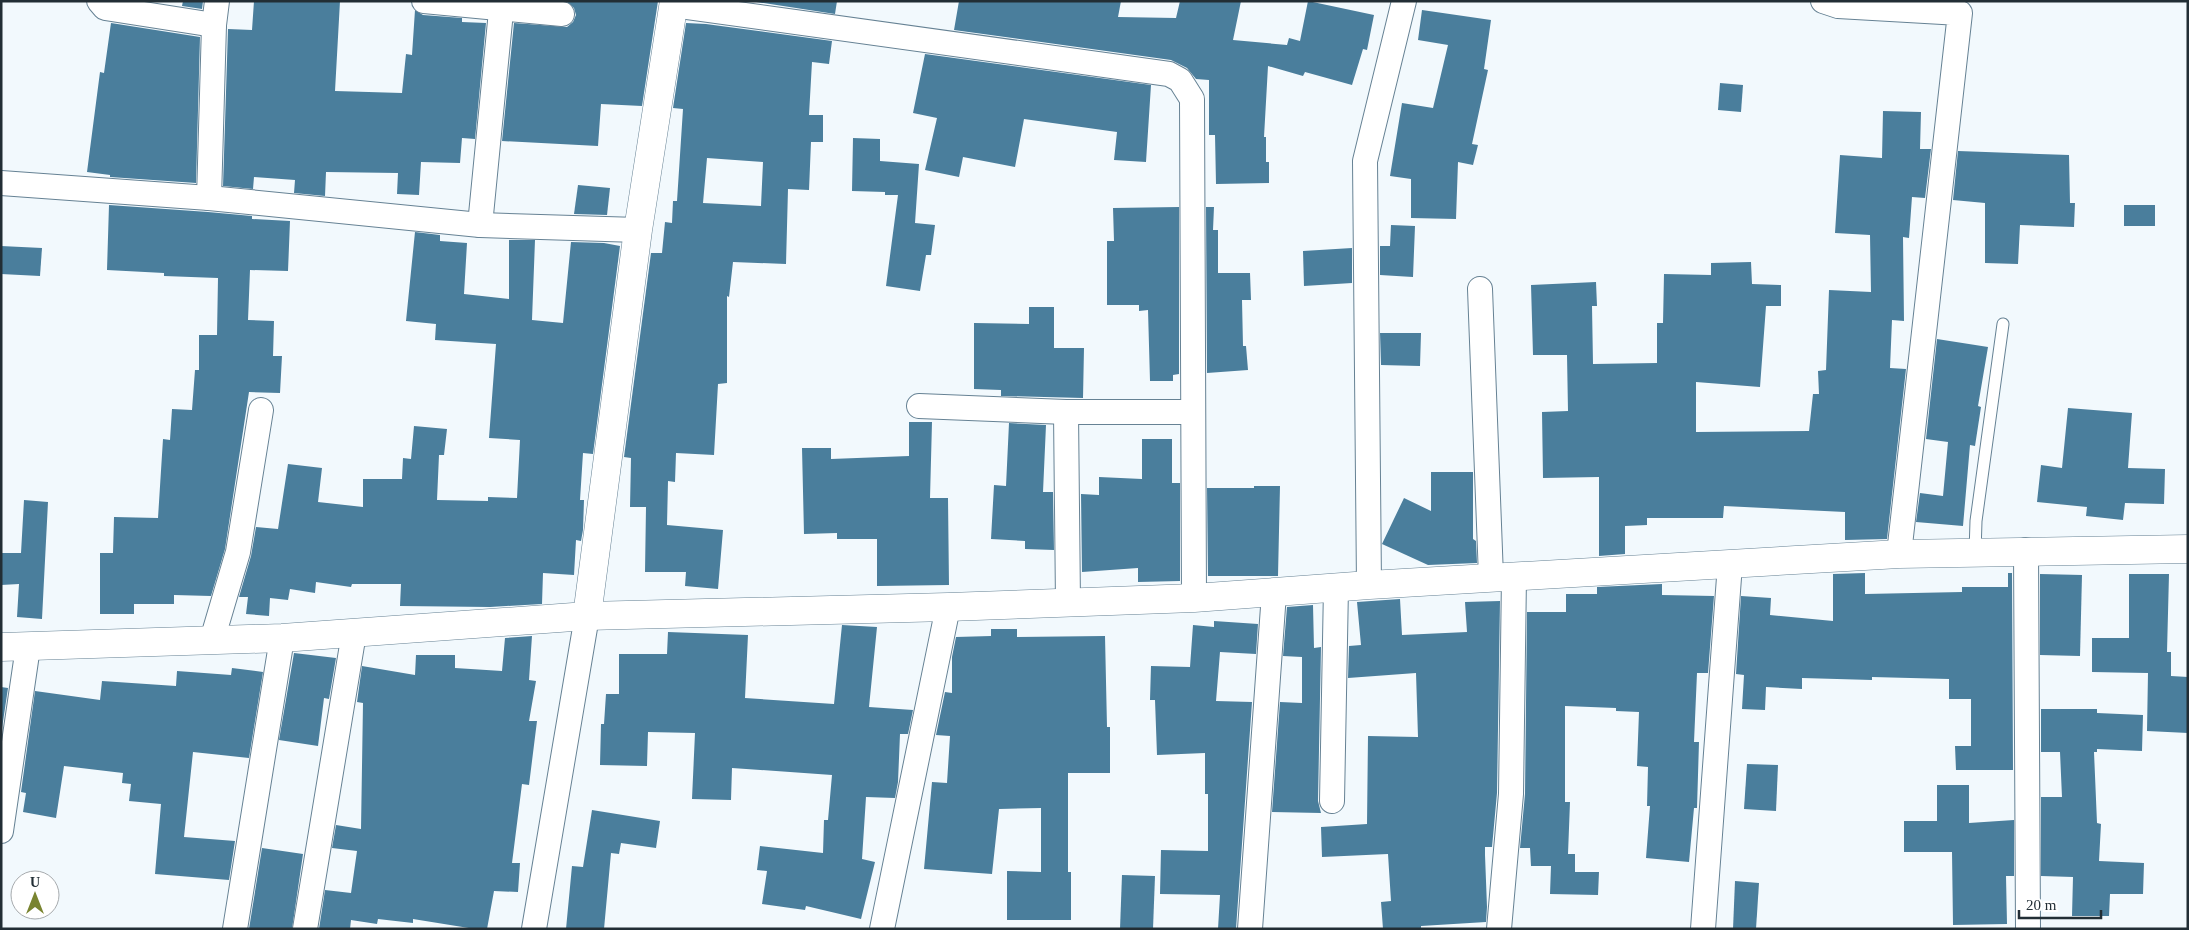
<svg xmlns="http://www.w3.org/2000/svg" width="2189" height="930" viewBox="0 0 2189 930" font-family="Georgia,serif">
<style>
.building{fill:#4a7e9c;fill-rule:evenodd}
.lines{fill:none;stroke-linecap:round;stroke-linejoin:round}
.service-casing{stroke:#668294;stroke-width:13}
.minor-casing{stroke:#668294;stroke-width:26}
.tertiary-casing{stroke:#668294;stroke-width:29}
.service{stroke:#fff;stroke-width:11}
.minor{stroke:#fff;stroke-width:24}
.tertiary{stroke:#fff;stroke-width:28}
</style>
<rect width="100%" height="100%" fill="#f2f9fd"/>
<!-- building -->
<g class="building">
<polygon points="183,1 203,1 202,9 182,6"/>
<polygon points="254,1 340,1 335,91 402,93 406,54 412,55 415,10 423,15 462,18 462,22 486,23 475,139 462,138 460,163 421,162 419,195 397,194 398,173 326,172 325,196 294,193 295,180 254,177 253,189 223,186 228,29 252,30"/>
<polygon points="566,1 658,1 642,106 601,104 598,146 502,141 514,23 567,27 573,22 576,15 574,8"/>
<polygon points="750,1 837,1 835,14"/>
<polygon points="959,1 1121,1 1118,17 1176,18 1180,1 1241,1 1233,40 1287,45 1289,38 1300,41 1308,1 1374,15 1367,50 1363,49 1352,85 1305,72 1303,76 1268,66 1264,137 1266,137 1266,162 1269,162 1269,183 1216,184 1215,135 1209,135 1209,80 1196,79 1187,68 1171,60 954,30"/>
<polygon points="1422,10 1491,20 1484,69 1488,70 1472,144 1478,145 1473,165 1458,162 1456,219 1411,218 1411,179 1390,176 1402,103 1433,108 1448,45 1418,40"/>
<polygon points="111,23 200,37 196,183 110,177 110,175 87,172 100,72 104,73"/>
<path d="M 686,23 L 706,24 L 832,41 L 829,64 L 812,62 L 809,115 L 823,115 L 823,142 L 811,142 L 809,190 L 788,189 L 786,264 L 733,262 L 729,297 L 727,296 L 727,383 L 718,384 L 714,455 L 676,453 L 675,482 L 668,481 L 667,525 L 723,530 L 718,589 L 685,586 L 686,572 L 645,572 L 646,507 L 630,507 L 631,458 L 624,457 L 651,253 L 662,253 L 665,222 L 672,223 L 673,201 L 677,201 L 683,109 L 673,108 ZM 707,158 L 763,162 L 761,206 L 703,203 Z"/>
<polygon points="925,54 1151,85 1146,162 1114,160 1117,132 1024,119 1015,167 963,157 959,177 925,170 937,118 913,113"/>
<polygon points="1720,83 1743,85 1741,112 1718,110"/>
<polygon points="1883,111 1921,112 1920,149 1931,149 1925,198 1912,197 1909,238 1903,237 1904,321 1892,320 1890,368 1906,369 1887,539 1845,540 1845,512 1724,506 1723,518 1647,518 1647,525 1625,526 1625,554 1599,556 1599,477 1543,478 1542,412 1568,411 1567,355 1533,355 1531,285 1596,282 1597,306 1592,306 1593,364 1657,363 1657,323 1663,323 1664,274 1711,275 1711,263 1751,262 1752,284 1781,285 1781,306 1766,306 1760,387 1696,382 1696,432 1809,431 1813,394 1819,394 1818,371 1826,370 1829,290 1871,292 1870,235 1835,233 1840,155 1882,158"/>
<polygon points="853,138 880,139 880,161 919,164 915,223 935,225 931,255 926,255 920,291 886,286 898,195 885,195 885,192 852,191"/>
<polygon points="1958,151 2069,155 2070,203 2075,203 2074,227 2020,225 2018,264 1985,263 1985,203 1953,200"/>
<polygon points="578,185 610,188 607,215 574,214"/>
<polygon points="109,205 208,212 252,216 252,219 290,221 288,271 250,270 248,320 274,321 273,356 282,356 280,393 249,392 225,549 211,596 174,595 174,604 134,604 134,614 100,614 100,553 113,553 114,517 158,518 163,439 170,440 172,409 192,410 195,370 199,370 199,335 217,335 218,278 164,276 164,273 107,270"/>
<rect x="2124" y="205" width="31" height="21"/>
<polygon points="1179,207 1179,374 1173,375 1173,381 1150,381 1148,310 1139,311 1139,305 1107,305 1107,241 1114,241 1113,208"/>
<polygon points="1206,207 1214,207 1213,230 1218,230 1218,273 1250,273 1251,300 1242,300 1243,346 1246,346 1248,370 1207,373"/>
<polygon points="1391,225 1415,226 1413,277 1380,275 1380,246 1390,246"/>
<polygon points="415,232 440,235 440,241 467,243 464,294 509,299 509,240 535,240 532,320 563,323 571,242 604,243 620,246 593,454 583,453 580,500 584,500 583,530 581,541 576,540 574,575 543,573 542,604 490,607 400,606 401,584 352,584 351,587 316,582 315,593 290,589 288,600 270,598 269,616 246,614 248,597 239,597 251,556 256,527 278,529 288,464 322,468 318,502 363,507 363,479 402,479 403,458 411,459 414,426 447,429 444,455 439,455 437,500 488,501 488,497 517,498 520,440 489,438 496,344 435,340 436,324 406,321"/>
<polygon points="1,246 42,248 40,276 1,274"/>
<polygon points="1352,248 1352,283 1304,286 1303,251"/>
<polygon points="1029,307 1054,307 1054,348 1084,348 1083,398 1001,396 1001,390 974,389 974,323 1029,324"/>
<polygon points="1380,333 1421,333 1420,366 1381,365"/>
<polygon points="1937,339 1988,347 1978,406 1981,407 1975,446 1970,445 1963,526 1916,522 1920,493 1943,496 1948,442 1926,439"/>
<polygon points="2068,408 2132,413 2128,468 2165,469 2164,504 2125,503 2123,520 2086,516 2087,507 2037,502 2041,465 2062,468"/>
<polygon points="909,422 932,422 930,498 948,498 949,585 877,586 877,539 837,539 837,533 804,534 802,448 831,448 831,459 909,456"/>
<polygon points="1009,423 1046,425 1043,492 1053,492 1054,550 1025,549 1025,541 991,539 994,485 1006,486"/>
<polygon points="1142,439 1172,439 1172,483 1180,483 1180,581 1138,582 1138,568 1082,572 1081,494 1099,495 1099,477 1142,479"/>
<polygon points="1431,472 1473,472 1473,539 1476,541 1477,563 1428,565 1382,544 1404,498 1431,511"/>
<polygon points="1254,486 1280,486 1278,576 1208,576 1207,488 1254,488"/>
<polygon points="24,500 48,502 42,619 17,617 19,584 1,585 1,553 21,553"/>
<polygon points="1865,573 1865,594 1962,592 1962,587 2008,587 2008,573 2012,573 2013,770 1956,770 1955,746 1971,746 1971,699 1949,699 1949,679 1872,677 1872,680 1802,678 1802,689 1766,687 1765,710 1742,709 1744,675 1736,674 1741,596 1771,598 1770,615 1833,621 1833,574"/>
<polygon points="2040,574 2082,575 2080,656 2040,655"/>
<polygon points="2129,574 2169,574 2167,652 2171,652 2171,676 2188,677 2188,733 2147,731 2148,673 2092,672 2092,638 2129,638"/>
<polygon points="1662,584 1662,595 1714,596 1708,673 1697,673 1694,742 1699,742 1697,808 1694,808 1689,862 1646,858 1650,806 1647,806 1648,767 1637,766 1639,712 1616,711 1616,708 1565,706 1565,802 1570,802 1568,854 1575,854 1575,872 1599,872 1598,895 1550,894 1551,866 1531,866 1530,848 1520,848 1525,794 1527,612 1566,612 1566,594 1597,594 1597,587"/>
<polygon points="1400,599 1402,635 1467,632 1465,602 1500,601 1497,793 1492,847 1485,847 1485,855 1487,907 1486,922 1421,926 1421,929 1383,929 1381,902 1391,901 1388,854 1322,857 1321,827 1367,824 1368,736 1418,737 1416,673 1348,678 1349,646 1361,645 1357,602"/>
<polygon points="1313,605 1314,648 1321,647 1318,801 1321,813 1272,812 1280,702 1302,703 1302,657 1283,656 1287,607"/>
<polygon points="1214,621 1258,624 1256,654 1220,652 1216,701 1252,702 1236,929 1218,929 1220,895 1160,894 1161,850 1208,851 1208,794 1205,794 1205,753 1157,755 1155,700 1150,700 1151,666 1190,667 1193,625 1214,627"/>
<polygon points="842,625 877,627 869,707 913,710 908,734 900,734 898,782 895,798 866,797 862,859 875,862 861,919 806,906 805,910 762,904 767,871 757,870 760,846 823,853 824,820 828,820 832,775 732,768 731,800 692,799 695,733 648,732 647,766 600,765 601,724 604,724 606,694 619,694 619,654 667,654 668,632 748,635 745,698 834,704"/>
<polygon points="991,629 1017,629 1017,637 1105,636 1107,727 1110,727 1110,773 1068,773 1068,872 1071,872 1071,920 1007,920 1007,871 1041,872 1041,808 999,809 992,874 924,869 932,782 947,783 950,736 936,735 945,692 952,693 952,657 956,637 991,636"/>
<polygon points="532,636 529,680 536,681 529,721 537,721 529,785 522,784 512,863 520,863 518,892 494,891 487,929 475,929 413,919 413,923 378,919 377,924 351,920 350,929 319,929 325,890 351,893 357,851 332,848 336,825 361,829 363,703 357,702 362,666 415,675 416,655 455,655 455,668 502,671 505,638"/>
<polygon points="294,653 336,658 329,699 324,698 318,746 279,740"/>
<polygon points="232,668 263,672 249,758 193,752 184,837 235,841 229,880 155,874 161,804 129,801 131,784 122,783 123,773 64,766 56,818 23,812 26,793 21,792 35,691 100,700 102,681 176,686 177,671 231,675"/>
<polygon points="1,687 8,688 1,735"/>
<polygon points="2041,709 2097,709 2097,713 2143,715 2142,751 2097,749 2097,752 2094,752 2097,823 2101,824 2099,861 2144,863 2143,894 2110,894 2109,916 2072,916 2073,877 2041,876 2041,797 2062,797 2060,752 2041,752"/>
<polygon points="1747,764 1778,765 1776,811 1744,809"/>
<polygon points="1937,785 1969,785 1969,823 2014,820 2014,876 2006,876 2007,924 1953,925 1952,852 1904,852 1904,821 1937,821"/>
<polygon points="592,810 660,821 656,848 621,843 619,854 611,853 604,929 566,929 572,866 583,867"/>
<polygon points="262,848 303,854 292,929 249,929"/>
<polygon points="1122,875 1155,876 1153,929 1120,929"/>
<polygon points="1735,881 1759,883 1756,929 1733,929"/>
</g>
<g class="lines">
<!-- service casing -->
<g class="service-casing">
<polyline id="service" points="1975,553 1976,521 2003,324"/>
</g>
<!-- minor casing -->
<g class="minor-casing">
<g id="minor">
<polyline points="99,1 105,8 214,25"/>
<polyline points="424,1 562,14"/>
<polyline points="1823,1 1838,6 1960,13 1899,554"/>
<polyline points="673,5 1169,74 1180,80 1192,99 1194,598"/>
<polyline points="1,183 209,198 480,225 638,230"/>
<polyline points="209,198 214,25 217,1"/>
<polyline points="480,225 502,1"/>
<polyline points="1480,289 1491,577"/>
<polyline points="919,406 1066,412 1193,412"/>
<polyline points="1066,412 1068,603"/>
<polyline points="2026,550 2028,929"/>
<polyline points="1369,585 1365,161 1404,1"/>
<polyline points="212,640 238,552 261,410"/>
<polyline points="1332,801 1336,587"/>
<polyline points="1,831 28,647"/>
<polyline points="235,929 282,638"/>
<polyline points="305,929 354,633"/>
<polyline points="534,929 587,616"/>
<polyline points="882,929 948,607"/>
<polyline points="1250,929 1274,593"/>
<polyline points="1499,929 1511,794 1514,576"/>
<polyline points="1703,929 1730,564"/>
</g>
</g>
<!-- tertiary casing -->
<g class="tertiary-casing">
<g id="tertiary">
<polyline points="587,616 638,230 674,1"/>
<polyline points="1,647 282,638 587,616 948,607 1194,598 1369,585 1899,554 2188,549"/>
</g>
</g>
<!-- service -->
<use href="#service" class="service"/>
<!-- minor -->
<use href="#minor" class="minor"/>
<!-- tertiary -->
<use href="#tertiary" class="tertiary"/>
</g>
<!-- border -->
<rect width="2189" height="930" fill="none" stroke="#222e35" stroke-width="5"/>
<!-- north arrow -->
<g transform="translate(35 895)"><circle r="24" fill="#ffffff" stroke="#a7abae"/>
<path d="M0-4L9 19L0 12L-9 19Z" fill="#798430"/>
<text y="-8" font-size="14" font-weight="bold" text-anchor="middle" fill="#222e35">U</text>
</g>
<!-- scale -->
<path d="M2019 910v8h82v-8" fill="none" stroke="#222e35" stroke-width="2.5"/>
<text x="2026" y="910" font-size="15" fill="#222e35" stroke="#ffffff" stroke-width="4" paint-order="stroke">20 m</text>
</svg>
